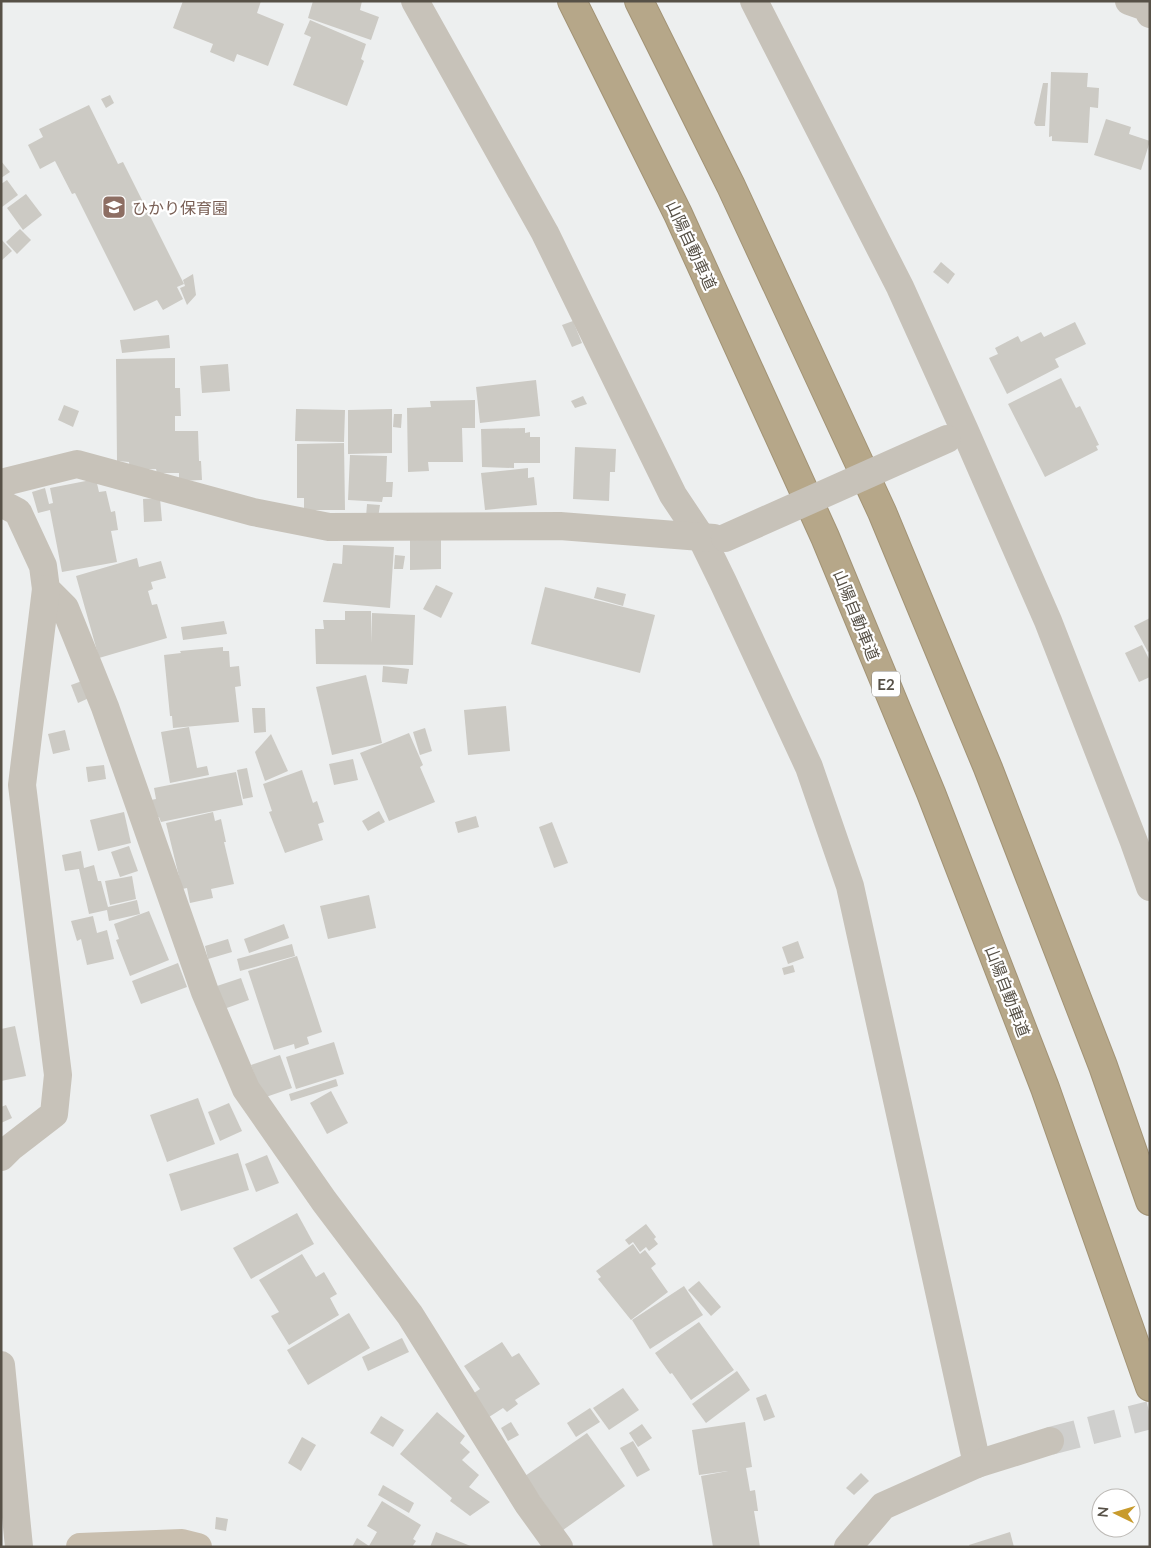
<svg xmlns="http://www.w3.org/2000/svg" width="1151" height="1548" viewBox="0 0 1151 1548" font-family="Lato,'Noto Sans JP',sans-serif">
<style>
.building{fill:#cccac4}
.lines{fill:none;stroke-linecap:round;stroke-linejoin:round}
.minor-tunnel{stroke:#cfcfcd;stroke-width:28;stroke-dasharray:28 14;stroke-linecap:butt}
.highway-casing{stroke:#a29375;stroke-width:30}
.minor{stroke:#c7c2b9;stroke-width:28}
.major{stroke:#c9bfaf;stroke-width:28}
.highway{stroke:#b6a789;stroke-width:28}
.minor-bridge{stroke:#c7c2b9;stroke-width:28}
.labels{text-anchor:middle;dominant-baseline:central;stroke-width:4.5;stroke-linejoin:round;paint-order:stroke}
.shield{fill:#fff;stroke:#89857e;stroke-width:1}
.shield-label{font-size:15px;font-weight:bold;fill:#575147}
.education-label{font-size:16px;fill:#785e54;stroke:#fff;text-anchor:start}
.street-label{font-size:16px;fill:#575147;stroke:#fff}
</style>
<rect width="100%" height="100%" fill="#edefef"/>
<!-- building -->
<g class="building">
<polygon points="183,1 261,1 257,13 284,24 268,66 237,54 234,62 210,52 213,44 173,28"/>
<polygon points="313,1 362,1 360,10 379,17 371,40 308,18"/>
<polygon points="310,20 366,44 361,59 364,61 347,106 293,85 311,37 304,34"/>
<polygon points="1051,72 1088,73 1087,87 1099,88 1098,108 1090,107 1088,143 1052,141 1052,136 1049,137"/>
<polygon points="1043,83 1048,83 1045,126 1036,126 1034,123"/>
<polygon points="110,95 114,103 106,108 101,99"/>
<polygon points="89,105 118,164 123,162 184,284 177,287 183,299 163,310 157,300 134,311 75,193 72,194 55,161 40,169 28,145 43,137 39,129"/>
<polygon points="1106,119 1131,127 1129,134 1150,141 1141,170 1094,155"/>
<polygon points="1,161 10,172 1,178"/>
<polygon points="7,180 18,195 2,207 1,184"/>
<polygon points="26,194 42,215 23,230 7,208"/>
<polygon points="20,229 31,240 17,254 6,242"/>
<polygon points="1,239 12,251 1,261"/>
<polygon points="941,262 955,274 948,284 933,272"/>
<polygon points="193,274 196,295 187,305 180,288 185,286 183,280"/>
<polygon points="573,321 582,343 572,347 562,325"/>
<polygon points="1075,322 1086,344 1055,359 1059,367 1007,394 989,358 998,354 995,348 1018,336 1021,342 1041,332 1044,337"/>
<polygon points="169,335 170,348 122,353 120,340"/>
<polygon points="175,358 175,388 180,388 181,416 175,416 175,431 198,431 199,461 201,461 202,480 179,481 179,473 157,473 156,469 130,470 129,462 117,461 116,359"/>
<polygon points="228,364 230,391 202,393 200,366"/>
<polygon points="1061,378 1076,408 1080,406 1099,445 1096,446 1098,450 1045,477 1008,404"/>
<polygon points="536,380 540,416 480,423 476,387"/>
<polygon points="583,396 587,404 575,408 571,401"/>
<polygon points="475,400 475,428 462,428 463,462 428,462 429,471 408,472 407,408 431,407 430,401"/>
<polygon points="64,405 79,411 73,427 58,420"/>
<polygon points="296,409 345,410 344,442 295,441"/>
<polygon points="392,409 392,453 348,454 348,410"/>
<polygon points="394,414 402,414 401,428 393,427"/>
<polygon points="525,428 525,433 530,432 530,437 540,437 540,463 514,463 514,468 482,467 481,429"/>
<polygon points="344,443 345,510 304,510 304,498 297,498 297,444"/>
<polygon points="575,447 616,449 615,472 610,472 609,501 573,499"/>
<polygon points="350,455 387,456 386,482 393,482 392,497 383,497 382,502 348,500"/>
<polygon points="528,468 528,478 534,477 537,505 485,510 481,473"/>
<polygon points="96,479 99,492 106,491 111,512 115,511 118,530 111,531 117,562 62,572 50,510 38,513 32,492 45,488 49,504 53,503 50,488"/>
<polygon points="160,498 162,521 144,522 143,499"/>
<polygon points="367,504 380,505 378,518 366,517"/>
<polygon points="410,539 441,539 441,569 410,570"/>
<polygon points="343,545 394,547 390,608 323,602 333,563 342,564"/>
<polygon points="395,555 405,556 403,569 394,569"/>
<polygon points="137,558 139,567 161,561 166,578 151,582 153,589 148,591 152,605 157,604 167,638 99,658 76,576"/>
<polygon points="436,585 453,593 441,618 423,609"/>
<polygon points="545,587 655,615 640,673 531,644"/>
<polygon points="597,587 626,594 623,606 594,598"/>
<polygon points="345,611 371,611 371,643 372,613 415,615 413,665 316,664 315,629 324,629 323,620 345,620"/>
<polygon points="1150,618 1150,651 1148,652 1134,626"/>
<polygon points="224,621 227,634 183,640 181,627"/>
<polygon points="1142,645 1150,661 1150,677 1139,682 1125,653"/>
<polygon points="223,647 223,651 229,651 230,667 239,666 241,686 235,687 239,722 173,728 172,716 170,716 164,655 181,653 180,651"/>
<polygon points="383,666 409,669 407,684 382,682"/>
<polygon points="366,675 382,743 332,755 316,687"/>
<polygon points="82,681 89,698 78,703 71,685"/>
<polygon points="506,706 510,751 468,755 464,710"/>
<polygon points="252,708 265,708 266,732 254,733"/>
<polygon points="189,727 197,768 207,766 209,775 170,783 161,732"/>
<polygon points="425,728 432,751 420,755 413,732"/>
<polygon points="65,730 70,750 53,754 48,734"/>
<polygon points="409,733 423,765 420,767 435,802 389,821 360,753"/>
<polygon points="271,734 288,771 265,781 255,752"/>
<polygon points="353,759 358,780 334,785 329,764"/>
<polygon points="104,765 106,779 88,782 86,767"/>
<polygon points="247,768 253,797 243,799 237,770"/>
<polygon points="302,770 313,803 317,801 324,822 318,824 323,840 285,853 269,812 272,811 263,784"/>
<polygon points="236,772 243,805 161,822 159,817 154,818 151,800 156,799 154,788"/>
<polygon points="379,811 385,822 368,831 362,821"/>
<polygon points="124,812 131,843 98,851 90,820"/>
<polygon points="213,812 215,821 221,819 226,842 224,842 234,884 211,889 213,898 190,903 187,888 182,889 166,823"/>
<polygon points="476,816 479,827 458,833 455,822"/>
<polygon points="552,822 568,863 554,868 539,827"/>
<polygon points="129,846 138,871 120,877 111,852"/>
<polygon points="81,851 84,868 94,865 98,881 101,881 108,907 137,900 140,914 109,921 107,910 89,914 79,869 65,871 62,855"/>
<polygon points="132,876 136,899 110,905 105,881"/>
<polygon points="369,895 376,928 328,939 320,906"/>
<polygon points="149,911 169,960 130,976 116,940 119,939 114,924"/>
<polygon points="93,916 97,933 107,930 114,959 87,965 81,939 77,941 71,921"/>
<polygon points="284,924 289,938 249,953 244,939"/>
<polygon points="228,939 232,952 208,959 205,946"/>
<polygon points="798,941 804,958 788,964 782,947"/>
<polygon points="292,944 295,956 240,971 237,959"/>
<polygon points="297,956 322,1032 307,1037 309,1044 295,1049 294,1044 274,1050 248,971"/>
<polygon points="178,963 187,987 141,1004 132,981"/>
<polygon points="793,965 795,972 784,975 782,968"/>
<polygon points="241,978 249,1000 224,1009 217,986"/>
<polygon points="15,1026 26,1076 1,1081 1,1029"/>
<polygon points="334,1042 344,1074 296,1089 286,1057"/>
<polygon points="280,1055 292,1088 263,1098 251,1065"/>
<polygon points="336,1079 338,1086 291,1101 289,1094"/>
<polygon points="331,1091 348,1123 327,1134 310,1103"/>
<polygon points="198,1098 215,1144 167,1162 150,1115"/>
<polygon points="229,1103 242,1131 220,1141 208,1112"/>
<polygon points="6,1105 12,1118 1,1123 1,1107"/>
<polygon points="238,1153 249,1190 181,1211 169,1174"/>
<polygon points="267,1155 279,1183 256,1192 245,1164"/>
<polygon points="297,1213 314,1244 251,1279 233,1248"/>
<polygon points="646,1224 656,1237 654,1239 658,1244 649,1251 646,1247 640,1252 633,1242 629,1245 625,1240"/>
<polygon points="633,1244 640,1254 645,1250 656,1264 651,1268 668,1292 631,1320 598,1279 601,1277 596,1271"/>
<polygon points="302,1254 316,1277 324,1272 337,1294 330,1298 339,1315 289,1345 271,1316 279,1312 259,1280"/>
<polygon points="699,1281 721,1307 711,1316 688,1290"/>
<polygon points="684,1286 703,1315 650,1349 632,1320"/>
<polygon points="349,1313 370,1348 308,1385 287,1350"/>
<polygon points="699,1322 734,1370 691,1400 672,1373 670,1374 655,1353"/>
<polygon points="402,1338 409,1352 368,1371 362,1357"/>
<polygon points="502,1342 512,1357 519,1353 540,1384 515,1400 518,1404 507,1412 503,1408 489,1417 474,1393 480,1389 464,1366"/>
<polygon points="737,1371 750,1390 706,1423 692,1404"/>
<polygon points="623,1388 639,1410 609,1430 593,1408"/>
<polygon points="766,1394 775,1417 764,1421 756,1398"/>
<polygon points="590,1408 600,1422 576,1437 567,1423"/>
<polygon points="437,1412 465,1436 460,1443 470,1452 462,1460 479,1475 469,1487 490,1502 470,1516 450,1501 452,1498 400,1454"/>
<polygon points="381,1416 404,1430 393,1447 370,1433"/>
<polygon points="511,1422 519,1435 508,1441 501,1428"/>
<polygon points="745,1422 752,1467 746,1468 750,1491 755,1490 758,1511 754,1511 760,1547 713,1547 701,1476 728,1471 699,1475 692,1430"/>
<polygon points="642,1424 652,1438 638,1447 629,1433"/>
<polygon points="587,1433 625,1486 563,1530 525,1476"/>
<polygon points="302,1437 316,1445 301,1471 288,1463"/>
<polygon points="633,1441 650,1470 637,1477 620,1448"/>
<polygon points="861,1473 869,1481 854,1495 846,1488"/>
<polygon points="383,1485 414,1503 409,1513 378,1495"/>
<polygon points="382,1501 421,1525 413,1539 416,1541 412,1547 352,1547 357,1538 369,1546 377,1532 367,1526"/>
<polygon points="216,1517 228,1519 226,1531 215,1529"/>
<polygon points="436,1532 473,1547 430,1547"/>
<polygon points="1010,1532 1014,1547 970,1547 969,1545"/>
</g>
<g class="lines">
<!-- minor-tunnel -->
<polyline class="minor-tunnel" points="1050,1441 1150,1415"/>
<!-- highway casing -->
<g class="highway-casing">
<g id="highway">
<polyline points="572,1 678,214 825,537 931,793 1045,1088 1150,1387"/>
<polyline points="639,1 731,186 882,512 988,768 1103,1066 1150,1201"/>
</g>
</g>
<!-- minor -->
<g class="minor">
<polyline points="415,1 545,233 673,495 701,537 723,582 809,767 850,886 977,1464"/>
<polyline points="754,1 900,287 965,431 1048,621 1134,842 1150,887"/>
<polyline points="1129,1 1146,7 1150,14"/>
<polyline points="1,483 77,464 253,512 329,527 560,526 714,538"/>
<polyline points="1,503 18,512 43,566 46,589 65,608 105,707 205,992 246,1089 324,1201 410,1315 528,1504 559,1547"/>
<polyline points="1,1157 10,1148 54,1114 58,1075 22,785 46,589"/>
<polyline points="1,1365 19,1547"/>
<polyline points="848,1547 883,1506 977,1464 1050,1441"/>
</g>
<!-- major -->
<polyline class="major" points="80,1547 182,1543 198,1547"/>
<!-- highway -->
<use href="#highway" class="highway"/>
<!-- minor-bridge -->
<polyline class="minor-bridge" points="725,538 947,439"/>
</g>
<!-- icons -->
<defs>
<g id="school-square" transform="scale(1.25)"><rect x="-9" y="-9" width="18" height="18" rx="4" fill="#8d6e63" stroke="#fff"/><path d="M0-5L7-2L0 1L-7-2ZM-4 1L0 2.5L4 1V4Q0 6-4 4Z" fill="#fff"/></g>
</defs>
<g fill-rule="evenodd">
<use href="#school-square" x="114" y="207"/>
</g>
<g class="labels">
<!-- shield labels -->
<rect class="shield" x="872" y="671.5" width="28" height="25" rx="4"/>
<g class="shield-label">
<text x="886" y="684">E2</text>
</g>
<!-- education labels -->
<g class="education-label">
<text x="132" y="207">ひかり保育園</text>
</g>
<!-- street labels -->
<g class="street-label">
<text transform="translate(692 245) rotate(65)">山陽自動車道</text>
<text transform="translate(857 615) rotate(68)">山陽自動車道</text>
<text transform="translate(1008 991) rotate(69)">山陽自動車道</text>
</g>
</g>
<!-- border -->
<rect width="1151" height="1548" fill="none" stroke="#575147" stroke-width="5"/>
<!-- north arrow -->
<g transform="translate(1116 1513) rotate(275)"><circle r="24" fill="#ffffff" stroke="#bcb9b5"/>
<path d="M0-4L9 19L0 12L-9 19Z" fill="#c89b2d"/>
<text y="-8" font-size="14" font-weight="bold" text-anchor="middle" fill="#575147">N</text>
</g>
</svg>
